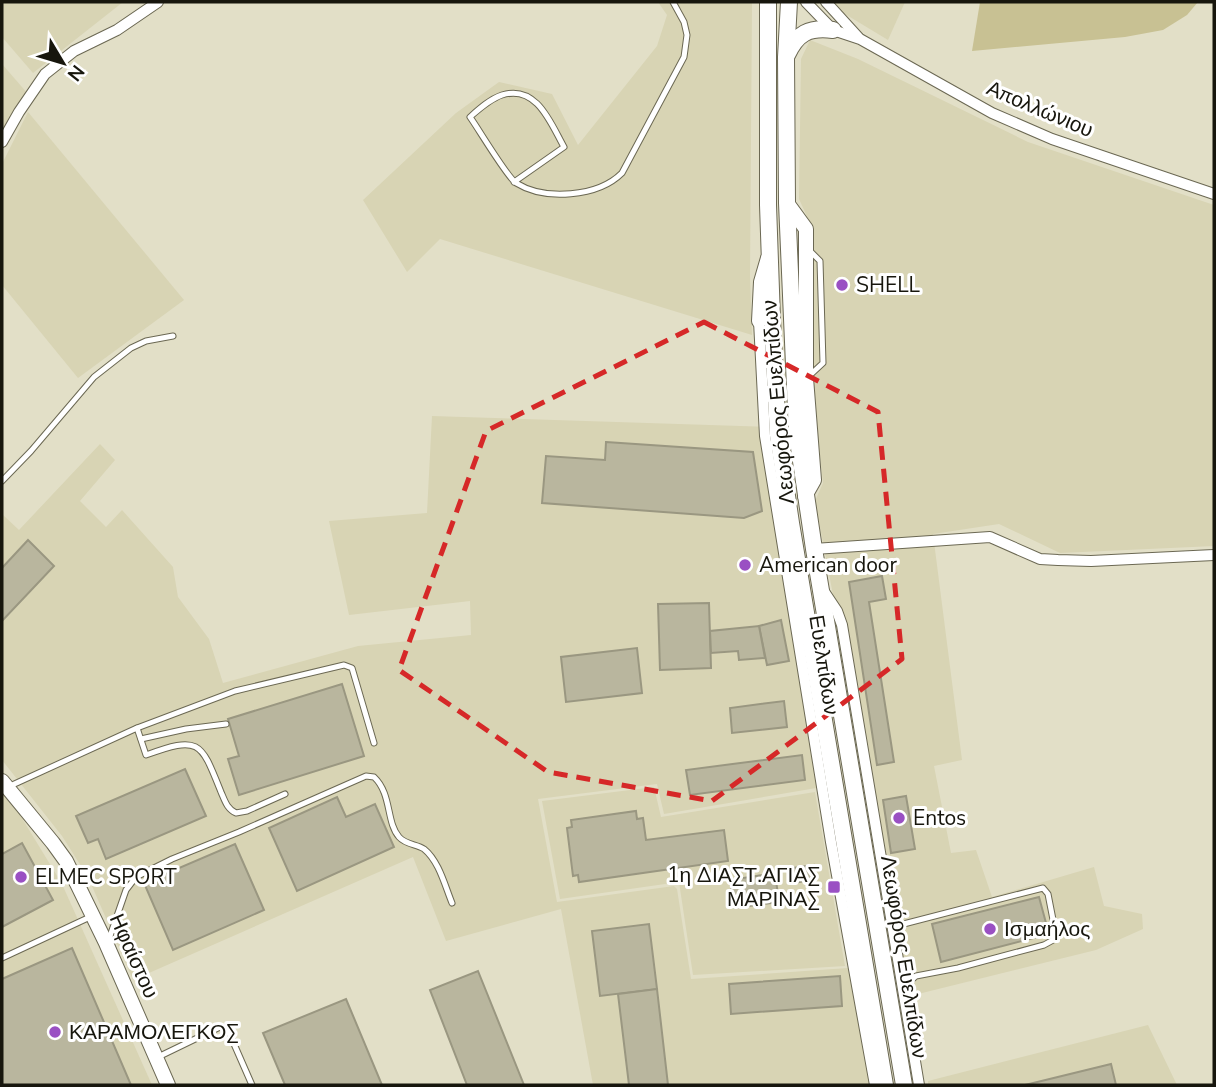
<svg xmlns="http://www.w3.org/2000/svg" width="1216" height="1087" viewBox="0 0 1216 1087" font-family="'Nunito Sans',sans-serif">
<style>
.built{fill:#d8d4b4}
.green{fill:#c8c193}
.building{fill:#b9b69e;stroke:#9a9781;stroke-width:2}
.lines{fill:none;stroke-linecap:round;stroke-linejoin:round}
.lane-casing{stroke:#6b6853;stroke-width:7}
.street-casing{stroke:#6b6853;stroke-width:12}
.secondary-casing{stroke:#6b6853;stroke-width:16}
.primary-casing{stroke:#6b6853;stroke-width:18}
.lane{stroke:#fff;stroke-width:5}
.street{stroke:#fff;stroke-width:10}
.secondary{stroke:#fff;stroke-width:14}
.primary{stroke:#fff;stroke-width:16}
.marked{fill:none;stroke:#d62828;stroke-width:5;stroke-dasharray:14 9;stroke-linejoin:round}
.poi-dot{fill:#9a50c3;stroke:#fff;stroke-width:2.5}
.labels{text-anchor:middle;dominant-baseline:central;stroke-width:6;stroke-linejoin:round;paint-order:stroke}
.street-label{font-size:21px;fill:#17160d;stroke:#fff}
.poi-label{font-size:21px;fill:#17160d;stroke:#fff;text-anchor:start}
</style>
<rect width="100%" height="100%" fill="#e2dfc7"/>
<!-- built -->
<g class="built">
<polygon points="2,2 123,2 33,73 2,37"/>
<polygon points="658,2 752,2 750,276 752,335 440,239 407,272 363,200 456,113 499,82 552,94 578,145 657,46 667,15"/>
<polygon points="832,2 905,2 888,40 840,11"/>
<polygon points="810,40 858,59 1028,142 1214,205 1214,546 1060,553 999,524 933,534 962,760 934,766 951,853 976,850 992,897 1094,867 1104,906 1142,914 1143,929 1096,950 910,996 815,501 823,483 811,372 808,250 810,223 799,199 801,59"/>
<polygon points="2,64 28,94 2,137"/>
<polygon points="28,112 184,300 78,378 2,285 2,164"/>
<polygon points="432,416 769,427 828,786 664,814 657,784 538,799 557,902 674,886 677,889 691,979 848,968 870,1085 593,1085 561,909 446,941 413,857 133,980 88,877 62,836 2,760 2,514 19,530 100,444 115,460 80,501 106,527 122,510 173,567 178,597 209,639 223,683 358,646 471,635 470,601 349,615 329,521 427,513"/>
<polygon points="654,787 661,817 815,792 845,966 693,975 679,882 560,899 542,801"/>
<polygon points="2,793 20,815 62,884 152,1085 2,1085"/>
<polygon points="1148,1025 1177,1085 928,1085 928,1081"/>
</g>
<!-- green -->
<polygon class="green" points="980,2 1198,2 1187,15 1163,30 1125,37 972,51"/>
<!-- building -->
<g class="building">
<polygon points="606,442 753,452 762,511 744,518 542,503 546,456 605,460"/>
<polygon points="28,540 54,566 2,621 2,568"/>
<polygon points="882,576 886,599 869,602 894,762 877,765 849,582"/>
<polygon points="709,603 711,668 660,670 658,604"/>
<polygon points="781,620 789,661 767,665 759,626"/>
<polygon points="759,626 765,658 739,660 738,651 711,653 710,631"/>
<polygon points="637,648 642,693 566,702 561,657"/>
<polygon points="342,684 364,756 239,795 228,759 239,756 228,719"/>
<polygon points="784,701 787,727 732,733 730,708"/>
<polygon points="802,755 805,780 690,795 686,770"/>
<polygon points="185,769 206,816 106,859 98,839 88,843 76,816"/>
<polygon points="906,796 915,849 891,853 883,800"/>
<polygon points="337,797 346,817 375,804 394,847 297,891 269,828"/>
<polygon points="636,811 637,819 643,818 646,840 724,830 728,861 579,882 578,875 573,876 567,828 572,827 571,820"/>
<polygon points="22,843 53,900 2,927 2,854"/>
<polygon points="235,844 264,910 173,950 144,883"/>
<polygon points="814,865 816,879 794,883 792,868"/>
<polygon points="775,873 779,902 734,908 730,880"/>
<polygon points="1039,897 1049,934 941,962 932,924"/>
<polygon points="649,924 657,989 600,996 592,931"/>
<polygon points="72,948 131,1085 2,1085 2,979"/>
<polygon points="478,971 524,1085 467,1085 430,990"/>
<polygon points="840,976 842,1006 731,1014 729,984"/>
<polygon points="657,989 668,1085 629,1085 618,994"/>
<polygon points="346,999 382,1085 285,1085 263,1033"/>
<polygon points="1111,1064 1116,1085 1025,1085"/>
</g>
<g class="lines">
<!-- lane casing -->
<g class="lane-casing">
<g id="lane">
<path d="M 514,182 L 564,147 C 551,124 537,84 502,95 C 490,99 479,109 470,117 C 478,128 507,177 516,183 C 545,201 598,197 622,173 L 684,57 L 687,35 L 684,22 L 673,2"/>
<polyline points="809,376 823,363 820,261 809,250"/>
<polyline points="2,481 31,451 94,377 131,348 146,341 173,336"/>
<path d="M 137,728 L 146,755 C 200,735 201,742 221,792 C 225,801 227,809 236,813 L 247,811 L 285,794"/>
<polyline points="141,739 186,729 226,724"/>
<polyline points="10,786 137,728 235,691 344,665 352,668 374,743"/>
<polyline points="892,927 1043,888 1048,894 1056,935 1055,939 1044,945 958,968 916,976 903,987"/>
<path d="M 109,939 L 126,890 L 136,877 L 172,859 L 239,832 L 366,776 L 374,777 C 392,794 386,822 399,837 C 406,845 417,844 424,849 C 439,861 445,886 452,903"/>
<polyline points="2,958 90,917"/>
<polyline points="156,1058 220,1027 227,1028 252,1085"/>
</g>
</g>
<!-- street casing -->
<g class="street-casing">
<g id="street">
<polyline points="806,2 833,30 860,39 992,113 1052,139 1214,194"/>
<polyline points="826,2 858,37"/>
<polyline points="2,142 19,112 45,74 74,51 117,30 158,2"/>
<polyline points="766,320 759,321 765,436 831,842 875,1085"/>
<polyline points="814,549 990,537 1040,559 1058,560 1091,561 1214,555"/>
<polyline points="823,590 837,611 842,625 919,1085"/>
</g>
</g>
<!-- secondary casing -->
<g class="secondary-casing">
<g id="secondary">
<polyline points="787,203 806,229 806,378 814,480 805,496"/>
<polyline points="759,321 761,282 768,258"/>
<polyline points="2,781 53,843 66,861 106,943 168,1085"/>
</g>
</g>
<!-- primary casing -->
<g class="primary-casing">
<g id="primary">
<polyline points="768,2 768,205 772,319 778,435 791,523 885,1085"/>
<polyline points="789,2 786,57 787,203 797,434 814,549 904,1085"/>
<path d="M 787,55 C 797,33 809,27 833,30"/>
</g>
</g>
<!-- lane -->
<use href="#lane" class="lane"/>
<!-- street -->
<use href="#street" class="street"/>
<!-- secondary -->
<use href="#secondary" class="secondary"/>
<!-- primary -->
<use href="#primary" class="primary"/>
</g>
<!-- marked area -->
<path class="marked" d="M 704,322 L 878,412 L 902,659 L 712,801 L 548,772 L 399,670 L 486,431 Z"/>
<!-- markers -->
<g class="poi-dot">
<circle cx="842" cy="285" r="7"/>
<circle cx="745" cy="565" r="7"/>
<circle cx="899" cy="818" r="7"/>
<circle cx="21" cy="877" r="7"/>
<rect x="827" y="880" width="14" height="14" rx="3.5"/>
<circle cx="990" cy="929" r="7"/>
<circle cx="55" cy="1032" r="7"/>
</g>
<g class="labels">
<!-- street labels -->
<g class="street-label">
<text transform="translate(1040 109) rotate(23)">Απολλώνιου</text>
<text transform="translate(778 402) rotate(-95)">Λεωφόρος Ευελπίδων</text>
<text transform="translate(824 665) rotate(81)">Ευελπίδων</text>
<text transform="translate(134 956) rotate(66)">Ηφαίστου</text>
<text transform="translate(904 957) rotate(81)">Λεωφόρος Ευελπίδων</text>
</g>
<!-- poi labels -->
<g class="poi-label">
<text x="856" y="285">SHELL</text>
<text x="759" y="565">American door</text>
<text x="913" y="818">Entos</text>
<text x="820" y="875" text-anchor="end">1η ΔΙΑΣΤ.ΑΓΙΑΣ<tspan x="820" dy="24">ΜΑΡΙΝΑΣ</tspan></text>
<text x="35" y="877">ELMEC SPORT</text>
<text x="1004" y="929">Ισμαήλος</text>
<text x="69" y="1032">ΚΑΡΑΜΟΛΕΓΚΟΣ</text>
</g>
</g>
<!-- border -->
<rect width="1216" height="1087" fill="none" stroke="#17160d" stroke-width="7"/>
<!-- north arrow -->
<g transform="translate(63 63) rotate(128)" stroke="#ffffff" stroke-width="5" paint-order="stroke">
<path d="M0-5L12 26L0 18L-12 26Z" fill="#17160d"/>
<text y="-10" font-size="19" font-weight="bold" text-anchor="middle" fill="#17160d">N</text>
</g>
</svg>
